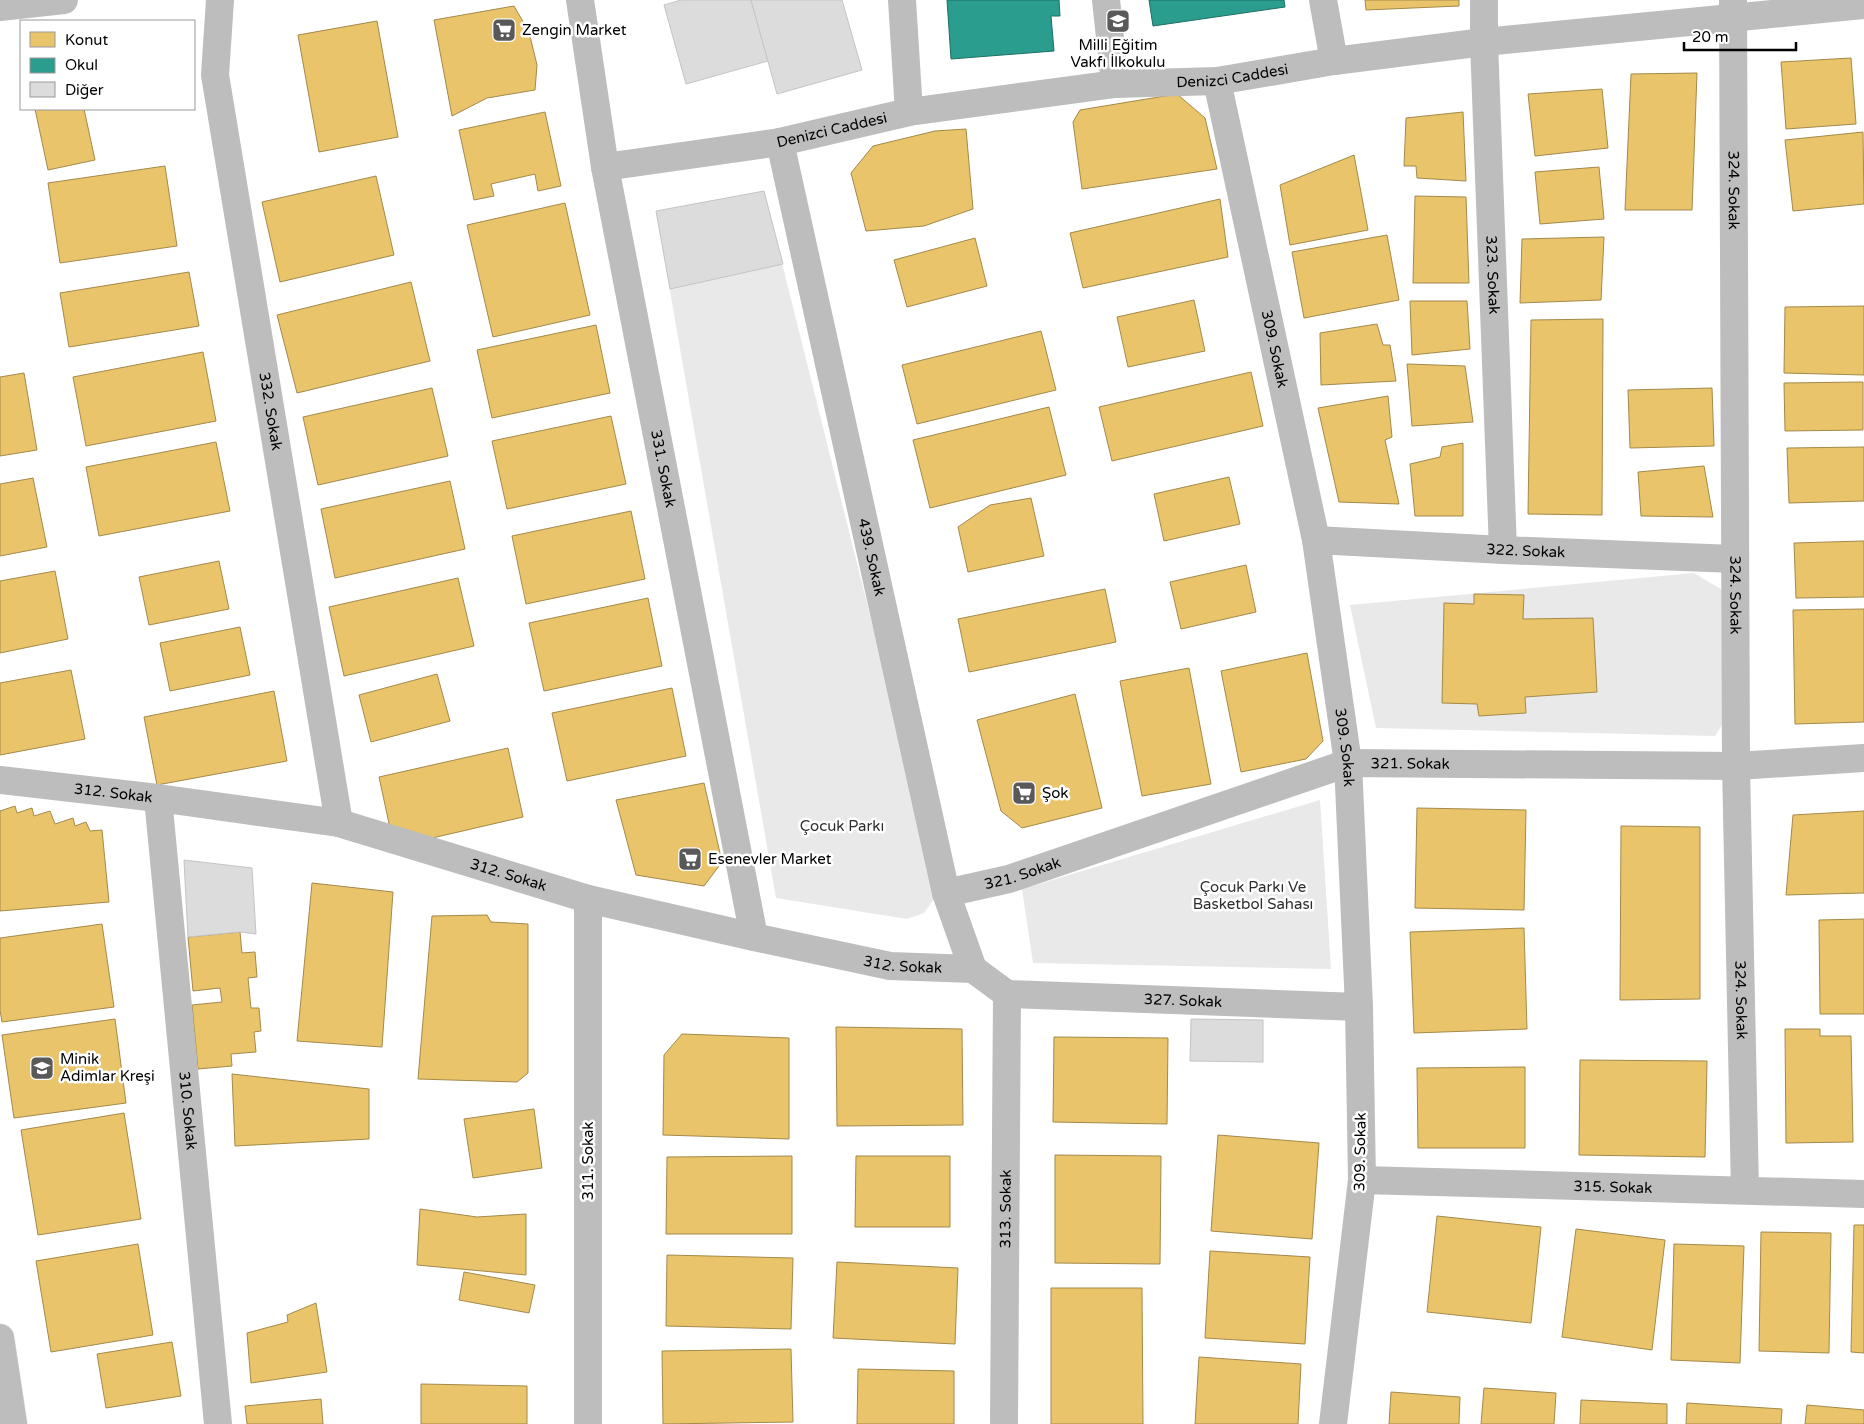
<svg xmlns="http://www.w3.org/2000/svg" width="1864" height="1424" viewBox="0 0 1864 1424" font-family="'Varela Round',sans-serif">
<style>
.green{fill:#e9e9e9}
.homes{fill:#e9c46a;stroke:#a3894a}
.schools{fill:#2a9d8f;stroke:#1d6e64}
.building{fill:#dcdcdc;stroke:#c4c4c4}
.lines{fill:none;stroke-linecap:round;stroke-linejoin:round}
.major-casing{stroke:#dbdbdb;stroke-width:29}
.minor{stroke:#bdbdbd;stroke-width:28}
.major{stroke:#bdbdbd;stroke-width:28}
.labels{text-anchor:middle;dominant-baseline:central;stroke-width:5;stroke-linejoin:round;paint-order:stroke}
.poi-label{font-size:15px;fill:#000;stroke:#fff;text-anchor:start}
.street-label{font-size:15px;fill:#000;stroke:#fff}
.park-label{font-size:15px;fill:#2e2e2e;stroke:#fff}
</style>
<rect width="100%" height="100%" fill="#fff"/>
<!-- green -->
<g class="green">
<polygon points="764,191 939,892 924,913 907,919 776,898 656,211"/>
<polygon points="1694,573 1722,590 1724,722 1715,736 1376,728 1350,605"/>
<polygon points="1320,800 1331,969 1033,963 1022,889"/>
</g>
<!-- homes -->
<g class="homes">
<polygon points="1365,0 1459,0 1459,6 1366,10"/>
<polygon points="514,6 529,32 537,65 535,90 487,98 452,116 434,20"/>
<polygon points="377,21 398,137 319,152 298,35"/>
<polygon points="1851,58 1856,124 1786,129 1781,62"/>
<polygon points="1697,73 1692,210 1625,210 1631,74"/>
<polygon points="1602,89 1608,148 1535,156 1528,94"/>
<polygon points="1177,94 1205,118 1217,169 1082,189 1073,122 1080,110"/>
<polygon points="35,109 84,109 95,160 48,170"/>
<polygon points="545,112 561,186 538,191 535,174 491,184 494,196 474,200 459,130"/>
<polygon points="1463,112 1466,181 1417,178 1416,166 1404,166 1406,118"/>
<polygon points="966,129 973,209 924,226 866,231 851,173 873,146 935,131"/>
<polygon points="1863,132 1864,204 1793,211 1785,140"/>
<polygon points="1354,155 1368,230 1290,245 1280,185"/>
<polygon points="165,166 177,246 60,263 48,183"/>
<polygon points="1599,167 1604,219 1540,224 1535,172"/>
<polygon points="376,176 394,255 280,282 262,202"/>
<polygon points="1415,196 1466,197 1469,283 1413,283"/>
<polygon points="1220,199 1228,257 1083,288 1070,233"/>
<polygon points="565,203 590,315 493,337 467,225"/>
<polygon points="1387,235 1399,300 1304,318 1292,252"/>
<polygon points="1604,237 1601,300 1520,303 1522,239"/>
<polygon points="975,238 987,286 907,307 894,260"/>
<polygon points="189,272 199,326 69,347 60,293"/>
<polygon points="411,282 430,361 297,393 277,315"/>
<polygon points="1194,300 1205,351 1128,367 1117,317"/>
<polygon points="1410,301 1467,301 1470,349 1412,355"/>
<polygon points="1864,306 1864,375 1784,373 1785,307"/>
<polygon points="1603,319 1602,515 1528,514 1531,320"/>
<polygon points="1377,324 1383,345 1390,345 1396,381 1321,385 1320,333"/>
<polygon points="596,325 610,393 492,418 477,350"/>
<polygon points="1041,331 1056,390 917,424 902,365"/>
<polygon points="203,352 216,421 86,446 73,377"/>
<polygon points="1407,364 1465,366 1473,422 1412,426"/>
<polygon points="1251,372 1263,426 1112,461 1099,407"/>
<polygon points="24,373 37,450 0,456 0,377"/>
<polygon points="1863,382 1863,430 1785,431 1784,383"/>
<polygon points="432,388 448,456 318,485 303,417"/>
<polygon points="1712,388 1714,446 1630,448 1628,390"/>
<polygon points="1388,396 1392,437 1385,440 1399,504 1339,502 1318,408"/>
<polygon points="1049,407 1066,475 930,508 913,440"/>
<polygon points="611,416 626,484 507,509 492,441"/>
<polygon points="216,442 230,511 99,536 86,467"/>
<polygon points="1463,443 1463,516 1415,516 1410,464 1440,457 1442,447"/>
<polygon points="1864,447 1864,501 1789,503 1787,448"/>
<polygon points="1704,466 1713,517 1641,516 1638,472"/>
<polygon points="1229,477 1240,524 1164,541 1154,494"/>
<polygon points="33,478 47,547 0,556 0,484"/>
<polygon points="450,481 465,549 335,578 321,509"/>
<polygon points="1031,498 1044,556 968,572 958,527 990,505"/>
<polygon points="631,511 645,579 526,604 512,536"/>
<polygon points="1864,541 1864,597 1796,598 1794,543"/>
<polygon points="219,561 229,609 149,625 139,577"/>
<polygon points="1246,565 1256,612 1181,629 1170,582"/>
<polygon points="55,571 68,639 0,653 0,581"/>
<polygon points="458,578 474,646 344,676 329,607"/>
<polygon points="1105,589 1116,642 969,672 958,619"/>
<polygon points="1474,594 1524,595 1523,619 1593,618 1597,692 1525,697 1526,713 1479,716 1477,704 1442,703 1444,603 1474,604"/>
<polygon points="648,598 662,666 544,691 529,623"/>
<polygon points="1864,609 1864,722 1795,724 1793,610"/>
<polygon points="240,627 250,675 170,691 160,643"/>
<polygon points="1307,653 1323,741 1306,759 1241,772 1221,671"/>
<polygon points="1189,668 1211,784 1142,796 1120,681"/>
<polygon points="71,670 85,739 0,755 0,683"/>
<polygon points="437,674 450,721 371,742 359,695"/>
<polygon points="672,688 686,756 567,781 552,713"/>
<polygon points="274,691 287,761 157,785 144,717"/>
<polygon points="1075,694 1102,808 1022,828 1001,811 977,720"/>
<polygon points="508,748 523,817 415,842 390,828 379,777"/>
<polygon points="704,783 722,862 704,886 636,875 616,800"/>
<polygon points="15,806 17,813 32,808 34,816 50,811 55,824 73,818 75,826 86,822 90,831 102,830 109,902 0,911 0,811"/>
<polygon points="1417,808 1526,810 1524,910 1415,908"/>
<polygon points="1864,811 1864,893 1786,895 1793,815"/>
<polygon points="1621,826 1700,827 1700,999 1620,1000"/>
<polygon points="312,883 393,892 382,1047 297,1041"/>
<polygon points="487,915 491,922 528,924 528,1073 517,1082 418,1079 432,916"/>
<polygon points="1864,919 1864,1014 1820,1014 1819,920"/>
<polygon points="102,924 114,1007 2,1022 0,1010 0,938"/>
<polygon points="1524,928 1527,1029 1414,1033 1410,932"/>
<polygon points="240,932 242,953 255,952 257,977 248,978 251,1008 259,1008 261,1031 254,1032 256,1052 231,1054 232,1066 198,1069 192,1005 222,1002 220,988 193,991 188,937"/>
<polygon points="115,1019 126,1103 14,1118 2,1035"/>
<polygon points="836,1027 962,1029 963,1125 837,1126"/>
<polygon points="1785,1029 1820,1029 1820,1036 1851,1036 1853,1142 1786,1143"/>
<polygon points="682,1034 789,1038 789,1139 663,1135 664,1055"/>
<polygon points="1054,1037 1168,1038 1167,1124 1053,1122"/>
<polygon points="1580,1060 1707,1061 1705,1157 1579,1155"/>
<polygon points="1525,1067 1525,1148 1418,1148 1417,1068"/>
<polygon points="232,1074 369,1089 369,1139 235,1146"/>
<polygon points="534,1109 542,1168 473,1178 464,1119"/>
<polygon points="124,1113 141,1219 38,1235 21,1130"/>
<polygon points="1218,1135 1319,1143 1312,1239 1211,1231"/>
<polygon points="1055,1155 1161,1156 1160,1264 1055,1263"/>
<polygon points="792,1156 792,1234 666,1234 667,1157"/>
<polygon points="856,1156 950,1156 950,1227 855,1227"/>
<polygon points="420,1209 477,1217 526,1214 526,1275 417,1265"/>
<polygon points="1437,1216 1541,1227 1531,1323 1427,1312"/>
<polygon points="1854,1225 1864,1225 1864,1353 1851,1352"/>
<polygon points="1576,1229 1665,1240 1652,1350 1562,1337"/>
<polygon points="1761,1232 1831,1233 1829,1353 1759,1351"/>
<polygon points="138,1244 153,1335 51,1352 36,1261"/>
<polygon points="1674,1244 1744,1246 1740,1363 1671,1360"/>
<polygon points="1210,1251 1310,1257 1305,1344 1205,1338"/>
<polygon points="667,1255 793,1258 791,1329 666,1326"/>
<polygon points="837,1262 958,1268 955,1344 833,1338"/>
<polygon points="464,1272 535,1285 529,1313 459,1300"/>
<polygon points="1051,1288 1142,1288 1143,1424 1051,1424"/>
<polygon points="316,1303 327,1372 251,1383 247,1333 288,1322 287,1315"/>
<polygon points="172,1342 181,1396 106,1408 97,1354"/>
<polygon points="791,1349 793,1422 663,1424 662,1351"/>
<polygon points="1199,1357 1301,1364 1298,1424 1195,1424"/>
<polygon points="858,1369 954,1371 954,1424 857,1424"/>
<polygon points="421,1384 527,1386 527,1424 421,1424"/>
<polygon points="1484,1388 1556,1393 1554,1424 1481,1424"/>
<polygon points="1391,1392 1460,1397 1459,1424 1389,1424"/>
<polygon points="321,1399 323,1424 247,1424 245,1406"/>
<polygon points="1581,1400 1667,1404 1667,1424 1580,1424"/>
<polygon points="1687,1403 1782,1409 1781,1424 1686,1424"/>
<polygon points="1807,1405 1864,1410 1864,1424 1805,1424"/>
</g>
<!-- schools -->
<g class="schools">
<polygon points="947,0 1059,0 1060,16 1051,16 1054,51 951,59"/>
<polygon points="1149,0 1284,0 1285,7 1153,26"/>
</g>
<!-- building -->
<g class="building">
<polygon points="681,0 751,0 768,61 686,84 664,5"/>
<polygon points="751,0 842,0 862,70 777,94"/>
<polygon points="764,191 783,264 670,289 656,211"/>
<polygon points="184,860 252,868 256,934 240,932 188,937"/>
<polygon points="1191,1019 1263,1020 1263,1062 1190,1061"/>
</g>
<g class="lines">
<!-- major casing -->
<g class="major-casing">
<polyline id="major" points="0,1338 13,1424"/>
</g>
<!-- minor -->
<g class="minor">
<path id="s1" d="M 220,0 L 215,75 L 339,823"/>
<path id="s2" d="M 580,0 L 605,167 L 754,937"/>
<polyline points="902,0 909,112"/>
<polyline points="1106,0 1115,84"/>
<polyline points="1323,0 1334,61"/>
<path id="s3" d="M 1484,0 L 1484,42 L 1503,550"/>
<path id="s4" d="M 1733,1 L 1736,766 L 1745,1190"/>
<polyline points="0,7 64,0"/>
<path id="s5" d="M 1217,81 L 1316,540 L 1348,763 L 1359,1007 L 1362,1180 L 1333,1424"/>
<path id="s6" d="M 780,142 L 946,893 L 973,969"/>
<path id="s7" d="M 605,167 L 780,142 L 909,112 L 1115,84 L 1217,81 L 1334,61 L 1484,42 L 1864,5"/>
<path id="s8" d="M 1316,540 L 1503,550 L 1734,559"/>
<path id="s9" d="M 0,780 L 158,798 L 339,823 L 588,899 L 754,937 L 890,966 L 973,969 L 1007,994"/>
<path id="s10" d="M 158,798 L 218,1424"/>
<path id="s11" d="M 946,893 L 1009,879 L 1348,763 L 1736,766 L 1864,758"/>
<path id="s12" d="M 1007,994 L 1359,1007"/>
<path id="s13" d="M 1362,1180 L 1864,1194"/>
<polyline points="588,1424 588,899"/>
<path id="s14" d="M 1004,1424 L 1007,994"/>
</g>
<!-- major -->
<use href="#major" class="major"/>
</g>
<!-- icons -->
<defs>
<g id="school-square" transform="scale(1.25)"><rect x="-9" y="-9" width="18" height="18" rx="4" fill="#595959" stroke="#fff"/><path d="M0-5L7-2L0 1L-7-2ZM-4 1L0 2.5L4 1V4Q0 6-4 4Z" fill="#fff"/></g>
<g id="supermarket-square" transform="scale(1.25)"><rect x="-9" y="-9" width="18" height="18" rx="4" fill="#595959" stroke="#fff"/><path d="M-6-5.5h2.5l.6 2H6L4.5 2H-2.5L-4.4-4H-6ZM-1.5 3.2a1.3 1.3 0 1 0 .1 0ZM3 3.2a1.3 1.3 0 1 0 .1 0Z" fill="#fff"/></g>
</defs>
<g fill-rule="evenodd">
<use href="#school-square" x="1118" y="21"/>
<use href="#supermarket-square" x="504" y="30"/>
<use href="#supermarket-square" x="1024" y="793"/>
<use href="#supermarket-square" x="690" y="859"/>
<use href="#school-square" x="42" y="1068"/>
</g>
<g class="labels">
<!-- poi labels -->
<g class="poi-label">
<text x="522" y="30">Zengin Market</text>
<text x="1118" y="45" text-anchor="middle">Milli Eğitim<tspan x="1118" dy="17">Vakfı İlkokulu</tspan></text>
<text x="1042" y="793">Şok</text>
<text x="708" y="859">Esenevler Market</text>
<text x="60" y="1059">Minik<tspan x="60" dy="17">Adimlar Kreşi</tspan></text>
</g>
<!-- street labels -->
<g class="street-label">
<text stroke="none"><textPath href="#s7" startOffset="635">Denizci Caddesi</textPath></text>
<text stroke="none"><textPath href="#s7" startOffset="230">Denizci Caddesi</textPath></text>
<text stroke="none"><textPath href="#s4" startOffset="189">324. Sokak</textPath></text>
<text stroke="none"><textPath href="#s3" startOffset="275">323. Sokak</textPath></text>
<text stroke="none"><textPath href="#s5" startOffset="274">309. Sokak</textPath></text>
<text stroke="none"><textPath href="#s1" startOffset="416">332. Sokak</textPath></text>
<text stroke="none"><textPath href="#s2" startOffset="476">331. Sokak</textPath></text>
<text stroke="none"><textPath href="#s8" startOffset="210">322. Sokak</textPath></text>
<text stroke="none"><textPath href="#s6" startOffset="425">439. Sokak</textPath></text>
<text stroke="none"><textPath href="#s4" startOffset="594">324. Sokak</textPath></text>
<text stroke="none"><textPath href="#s5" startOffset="679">309. Sokak</textPath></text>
<text stroke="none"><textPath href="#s11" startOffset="485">321. Sokak</textPath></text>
<text stroke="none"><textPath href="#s9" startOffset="114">312. Sokak</textPath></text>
<text stroke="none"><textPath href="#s11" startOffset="79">321. Sokak</textPath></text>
<text stroke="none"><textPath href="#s9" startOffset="519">312. Sokak</textPath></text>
<text stroke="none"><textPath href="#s9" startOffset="924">312. Sokak</textPath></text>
<text stroke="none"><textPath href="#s4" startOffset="999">324. Sokak</textPath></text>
<text stroke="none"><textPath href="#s12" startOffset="176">327. Sokak</textPath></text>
<text stroke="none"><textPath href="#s10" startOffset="314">310. Sokak</textPath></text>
<text transform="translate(1360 1152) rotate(-89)">309. Sokak</text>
<text transform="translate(588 1161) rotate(-90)">311. Sokak</text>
<text stroke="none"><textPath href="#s13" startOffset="251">315. Sokak</textPath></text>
<text stroke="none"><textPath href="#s14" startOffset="215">313. Sokak</textPath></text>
</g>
<!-- park labels -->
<g class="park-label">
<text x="842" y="826">Çocuk Parkı</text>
<text x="1253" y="887">Çocuk Parkı Ve<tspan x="1253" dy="17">Basketbol Sahası</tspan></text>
</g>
</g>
<!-- legend -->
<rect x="20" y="20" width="175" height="90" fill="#ffffff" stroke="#999999"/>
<rect x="30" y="32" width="25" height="15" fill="#e9c46a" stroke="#999999"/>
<text x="65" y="45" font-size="15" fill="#000000">Konut</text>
<rect x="30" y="58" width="25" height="15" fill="#2a9d8f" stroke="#999999"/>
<text x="65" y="70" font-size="15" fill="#000000">Okul</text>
<rect x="30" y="82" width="25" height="15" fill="#dcdcdc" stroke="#999999"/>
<text x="65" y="95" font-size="15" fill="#000000">Diğer</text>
<!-- scale -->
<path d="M1684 42v8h112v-8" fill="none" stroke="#000000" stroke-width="2.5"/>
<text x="1692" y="42" font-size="15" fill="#000000" stroke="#ffffff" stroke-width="4" paint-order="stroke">20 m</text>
</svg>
